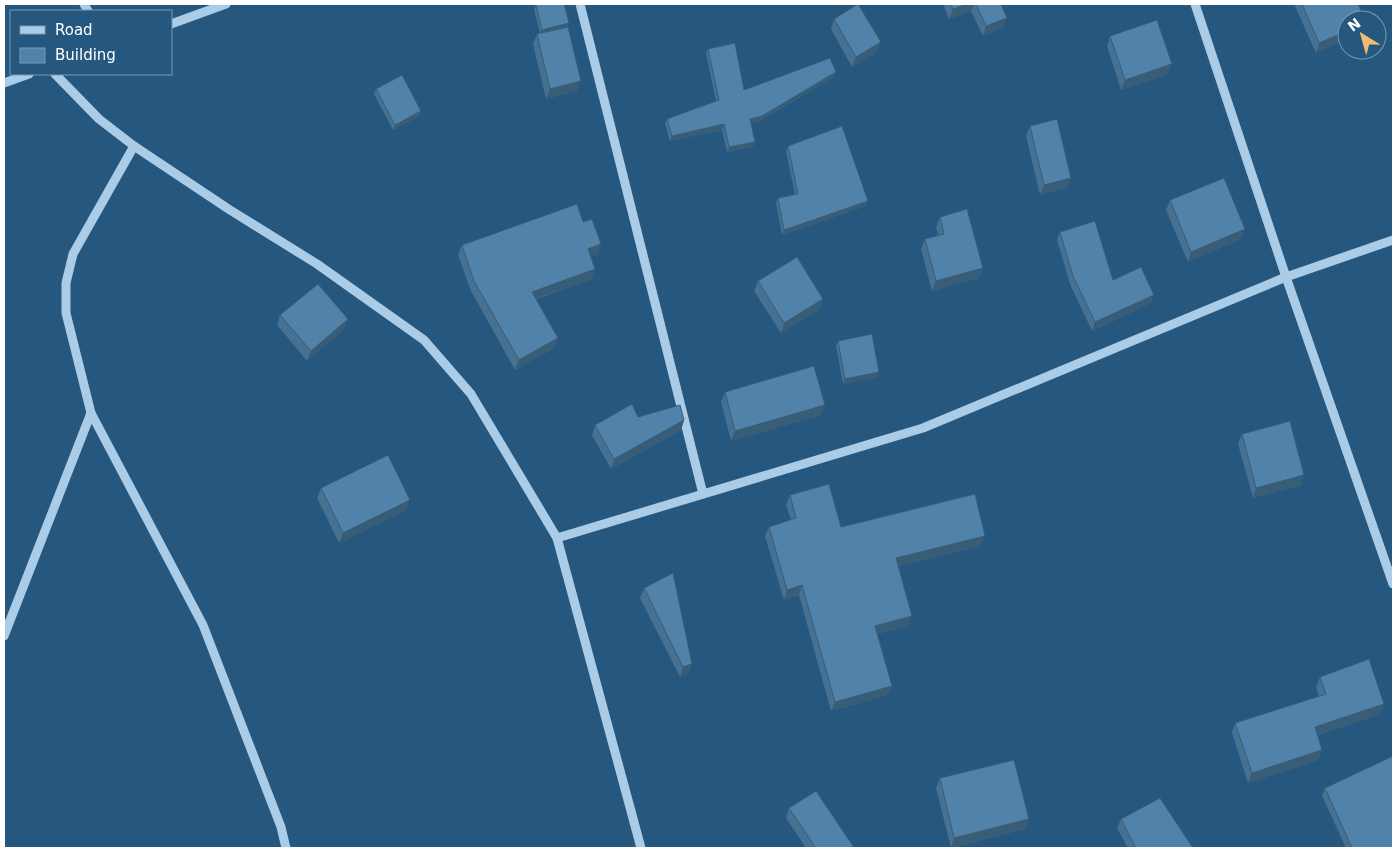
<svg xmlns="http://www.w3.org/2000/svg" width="1397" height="852" viewBox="0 0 1397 852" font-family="'DejaVu Sans',sans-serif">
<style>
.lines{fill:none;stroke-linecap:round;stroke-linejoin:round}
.minor{stroke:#abcce6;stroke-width:9}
.wall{fill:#467192}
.shaded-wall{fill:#395c77}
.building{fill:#5183aa;stroke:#395c77}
</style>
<rect width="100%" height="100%" fill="#25577f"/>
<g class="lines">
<!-- minor -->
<g class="minor">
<polyline points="84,4 88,11"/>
<polyline points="580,4 703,494"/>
<polyline points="1195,4 1286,277 1393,584"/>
<polyline points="171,24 226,4"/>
<polyline points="55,74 99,119 134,146 230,210 317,264 424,340 471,394 557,538 641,848"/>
<polyline points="4,83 29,74"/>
<polyline points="134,146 73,254 66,283 66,313 91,413 203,625 281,827 286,848"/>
<polyline points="557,538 923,428 1286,277 1393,240"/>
<polyline points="4,636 91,413"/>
</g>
</g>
<!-- wall -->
<g class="wall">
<polygon points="943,4 1001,4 1003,28 983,36 971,11 949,19"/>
<polygon points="1294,4 1358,4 1316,53"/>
<polygon points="536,5 569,23 567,27 577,91 546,99 533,44 537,34 540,33 534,10"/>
<polygon points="834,19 877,52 852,67 831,29"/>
<polygon points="1110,36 1168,74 1121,90 1107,46"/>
<polygon points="708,49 744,90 836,72 834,77 760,121 751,123 753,147 727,152 722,130 670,141 665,124 667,119 716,101 706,54"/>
<polygon points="376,89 421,111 419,116 393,130 374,94"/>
<polygon points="1030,126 1071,178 1067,188 1040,195 1026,136"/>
<polygon points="788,146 868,201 866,206 782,235 776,203 778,198 795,194 786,152"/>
<polygon points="1170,200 1245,229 1241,239 1188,262 1166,210"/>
<polygon points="940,217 983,268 979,278 932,291 921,249 925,239 938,235 936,227"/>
<polygon points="583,222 598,254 591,256 595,269 592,279 536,299 554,348 515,370 471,291 458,255 462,245"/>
<polygon points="1060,232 1113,280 1151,303 1092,331 1070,284 1057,240"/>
<polygon points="758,281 823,299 820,309 781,333 754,291"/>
<polygon points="280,315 348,319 344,329 307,361 277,325"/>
<polygon points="838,341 877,377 843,384 836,346"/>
<polygon points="725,392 821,415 731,441 721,402"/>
<polygon points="638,417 684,420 681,430 611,469 592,435 595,425"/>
<polygon points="1242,434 1301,485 1253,498 1238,444"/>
<polygon points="321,488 406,510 339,543 317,498"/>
<polygon points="790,495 841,527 981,546 899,566 909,626 877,634 892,686 888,695 831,711 799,595 784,600 765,536 769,527 791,520 786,505"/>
<polygon points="644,588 689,674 680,677 640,598"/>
<polygon points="1320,677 1384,704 1380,714 1318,735 1322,750 1318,760 1248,783 1232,733 1235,723 1319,697 1316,687"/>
<polygon points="940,778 1025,829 951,848 936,788"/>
<polygon points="1325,788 1393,848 1346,848 1322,796"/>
<polygon points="789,808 853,846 852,848 806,848 786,818"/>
<polygon points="1121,819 1193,848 1128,848 1117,828"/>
</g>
<!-- shaded-wall -->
<g class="shaded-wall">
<polygon points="967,4 974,4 971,11 949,19 953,9"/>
<polygon points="1007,18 1003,28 983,36 986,26"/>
<polygon points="569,23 567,28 540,35 542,30"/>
<polygon points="1347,31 1347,40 1316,53 1319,43"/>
<polygon points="881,42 877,52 852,67 856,57"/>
<polygon points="1172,64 1168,74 1121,90 1125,80"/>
<polygon points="836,72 834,77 760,121 748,124 750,119"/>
<polygon points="581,81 577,91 546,99 550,89"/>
<polygon points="421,111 419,116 393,130 395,125"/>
<polygon points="724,124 722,130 670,141 672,136"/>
<polygon points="755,142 753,147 727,152 729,147"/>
<polygon points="1071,178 1067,188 1040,195 1044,185"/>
<polygon points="868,201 866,206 782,235 784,230"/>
<polygon points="1245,229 1241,239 1188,262 1191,252"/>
<polygon points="601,244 598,254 585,259 588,249"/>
<polygon points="983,268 979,278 932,291 936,281"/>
<polygon points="595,269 592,279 528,301 532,292"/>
<polygon points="1154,295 1151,303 1092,331 1095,322"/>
<polygon points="823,299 820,309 781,333 784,323"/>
<polygon points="348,319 344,329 307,361 311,351"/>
<polygon points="558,338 554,348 515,370 519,360"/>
<polygon points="879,372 877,377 843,384 845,379"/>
<polygon points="825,405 821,415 731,441 735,431"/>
<polygon points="684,420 681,430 611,469 614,459"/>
<polygon points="1304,475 1301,485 1253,498 1256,488"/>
<polygon points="410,500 406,510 339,543 343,533"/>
<polygon points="985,536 981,546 893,568 896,558"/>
<polygon points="802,585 799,595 784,600 787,590"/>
<polygon points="912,616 909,626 872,636 875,626"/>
<polygon points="692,664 689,674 680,677 683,667"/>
<polygon points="892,686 888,695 831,711 835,702"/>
<polygon points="1384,704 1380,714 1311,737 1315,727"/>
<polygon points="1322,750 1318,760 1248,783 1252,773"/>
<polygon points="1029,819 1025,829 951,848 954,838"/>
</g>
<!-- building -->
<g class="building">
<polygon points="537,4 564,4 569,23 542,30 536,5"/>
<polygon points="858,4 881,42 856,57 834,19"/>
<polygon points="951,4 967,4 953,9"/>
<polygon points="976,4 1001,4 1007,18 986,26"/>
<polygon points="1302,4 1358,4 1365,20 1347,20 1347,31 1319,43"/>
<polygon points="1157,20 1172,64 1125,80 1110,36"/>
<polygon points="568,27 581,81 550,89 537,34"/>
<polygon points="735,43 744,90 830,58 836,72 762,116 750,119 755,142 729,147 724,124 672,136 667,119 719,100 708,49"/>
<polygon points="402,75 421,111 395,125 376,89"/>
<polygon points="1057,119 1071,178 1044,185 1030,126"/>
<polygon points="842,126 868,201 784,230 778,198 798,194 788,146"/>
<polygon points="1224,178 1245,229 1191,252 1170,200"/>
<polygon points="577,204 583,222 592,219 601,244 588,249 595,269 532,292 558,338 519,360 474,281 462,245"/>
<polygon points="967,209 983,268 936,281 925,239 944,234 940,217"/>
<polygon points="1095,221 1113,280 1141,267 1154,295 1095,322 1073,276 1060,232"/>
<polygon points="797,257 823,299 784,323 758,281"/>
<polygon points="318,284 348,319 311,351 280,315"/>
<polygon points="872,334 879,372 845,379 838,341"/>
<polygon points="814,366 825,405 735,431 725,392"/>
<polygon points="632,404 638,417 680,405 684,420 614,459 595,425"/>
<polygon points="1290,421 1304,475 1256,488 1242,434"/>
<polygon points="388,455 410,500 343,533 321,488"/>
<polygon points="829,484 841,527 975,494 985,536 896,558 912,616 875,626 892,686 835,702 802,585 787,590 769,527 796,518 790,495"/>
<polygon points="673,573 692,664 683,667 644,588"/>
<polygon points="1369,659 1384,704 1315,727 1322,750 1252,773 1235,723 1326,694 1320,677"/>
<polygon points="1393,756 1393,848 1352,848 1325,788"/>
<polygon points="1014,760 1029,819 954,838 940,778"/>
<polygon points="816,791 853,846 849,848 816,848 789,808"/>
<polygon points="1160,798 1193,848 1136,848 1121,819"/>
</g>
<!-- border -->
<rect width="1397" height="852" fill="none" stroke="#ffffff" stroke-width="10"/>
<!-- legend -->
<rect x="10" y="10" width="162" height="65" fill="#25577f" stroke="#7c9ab2"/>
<rect x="20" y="26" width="25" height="8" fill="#abcce6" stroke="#7c9ab2"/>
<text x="55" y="35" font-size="15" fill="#ffffff">Road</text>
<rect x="20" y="48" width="25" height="15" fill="#5183aa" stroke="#7c9ab2"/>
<text x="55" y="60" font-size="15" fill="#ffffff">Building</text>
<!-- north arrow -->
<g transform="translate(1362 35) rotate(323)"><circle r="24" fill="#25577f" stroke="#7c9ab2"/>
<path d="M0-4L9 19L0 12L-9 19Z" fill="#f0bc6f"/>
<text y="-8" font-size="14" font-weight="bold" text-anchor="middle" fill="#ffffff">N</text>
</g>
</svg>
